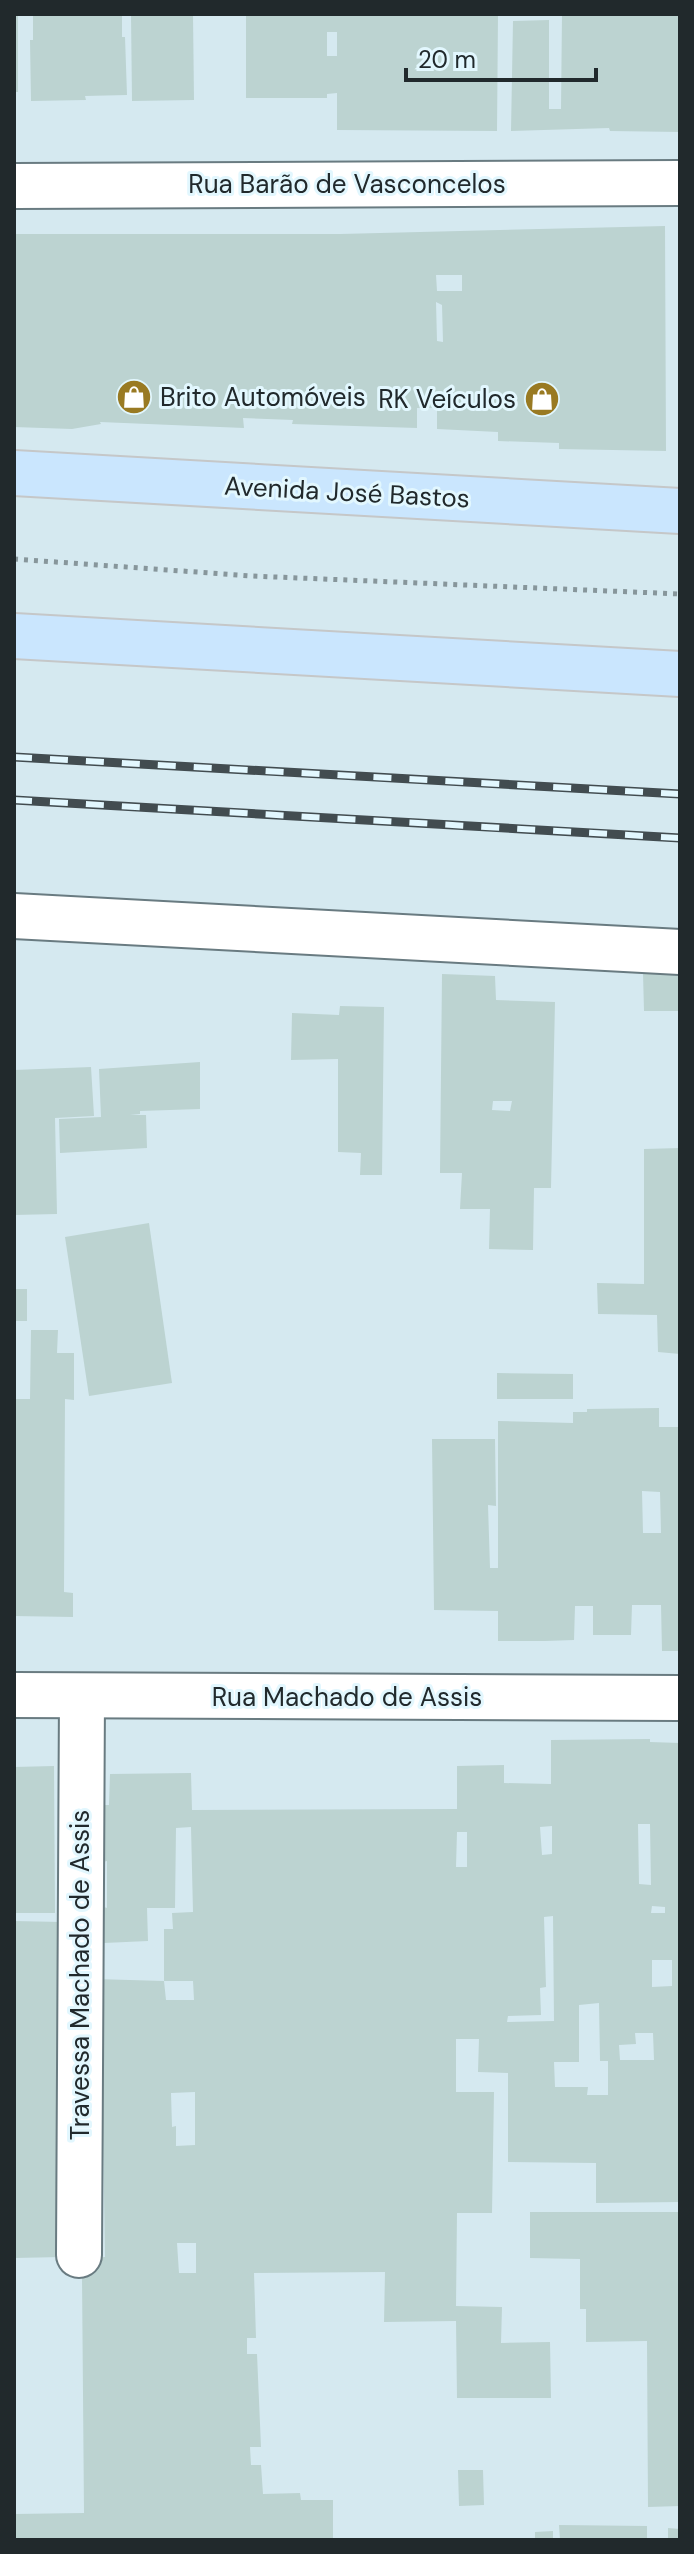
<svg xmlns="http://www.w3.org/2000/svg" width="694" height="2554" viewBox="0 0 694 2554" font-family="'DM Sans',sans-serif">
<style>
.building{fill:#bcd3d1;fill-rule:evenodd}
.lines{fill:none;stroke-linecap:round;stroke-linejoin:round}
.minor-casing{stroke:#697b81;stroke-width:48}
.major-casing{stroke:#c5c7c8;stroke-width:48}
.path{stroke:#87969b;stroke-width:5;stroke-dasharray:4 6;stroke-linecap:butt}
.minor{stroke:#fff;stroke-width:44}
.major{stroke:#cae6fe;stroke-width:44}
.rail-casing{stroke:#424c50;stroke-width:9}
.rail{stroke:#e2f7fe;stroke-width:6;stroke-dasharray:18;stroke-linecap:butt}
.labels{text-anchor:middle;dominant-baseline:central;stroke-width:6;stroke-linejoin:round;paint-order:stroke}
.street-label{font-size:26px;fill:#21292c;stroke:#e2f7fe}
.poi-label{font-size:26px;fill:#21292c;stroke:#e2f7fe;text-anchor:start}
</style>
<rect width="100%" height="100%" fill="#d5e9f0"/>
<!-- building -->
<g class="building">
<rect x="14" y="14" width="4" height="78"/>
<polygon points="33,14 122,14 122,37 125,37 127,95 85,96 86,100 31,101 30,40 33,40"/>
<polygon points="131,14 193,14 194,100 132,101"/>
<path d="M 246,14 L 498,14 L 497,131 L 337,130 L 337,93 L 327,94 L 327,98 L 246,98 ZM 327,32 L 337,32 L 337,56 L 327,56 Z"/>
<polygon points="562,14 680,14 680,132 610,131 609,128 511,131 513,21 549,20 549,109 561,109"/>
<path d="M 665,226 L 666,451 L 559,449 L 559,443 L 498,441 L 498,432 L 437,429 L 437,408 L 417,408 L 417,428 L 292,424 L 293,420 L 243,418 L 244,428 L 100,422 L 101,424 L 72,429 L 14,427 L 14,234 L 340,234 ZM 436,275 L 462,275 L 462,291 L 437,291 ZM 436,302 L 442,305 L 443,342 L 437,341 Z"/>
<polygon points="643,973 680,974 680,1011 644,1011"/>
<path d="M 442,974 L 495,976 L 496,1000 L 555,1002 L 551,1188 L 534,1188 L 533,1250 L 489,1249 L 490,1209 L 460,1209 L 462,1173 L 440,1173 ZM 493,1101 L 512,1101 L 510,1111 L 492,1110 Z"/>
<polygon points="340,1006 384,1007 382,1175 360,1175 361,1153 338,1152 338,1059 291,1060 292,1013 339,1015"/>
<polygon points="200,1062 200,1109 140,1111 140,1114 130,1115 146,1115 147,1148 60,1153 59,1119 101,1117 99,1069"/>
<polygon points="91,1067 94,1116 55,1118 57,1214 14,1215 14,1070"/>
<polygon points="680,1148 680,1354 658,1352 657,1315 598,1314 597,1283 644,1284 644,1149"/>
<polygon points="149,1223 172,1383 89,1396 65,1237"/>
<rect x="14" y="1289" width="13" height="32"/>
<polygon points="31,1330 58,1330 57,1353 74,1353 74,1400 65,1399 64,1592 73,1593 73,1617 14,1616 14,1399 30,1399"/>
<polygon points="497,1373 573,1374 573,1399 497,1399"/>
<path d="M 659,1408 L 659,1427 L 680,1427 L 680,1651 L 662,1651 L 661,1605 L 632,1605 L 631,1635 L 593,1635 L 593,1606 L 575,1606 L 574,1640 L 545,1641 L 498,1641 L 498,1611 L 434,1610 L 432,1439 L 495,1439 L 496,1506 L 488,1505 L 490,1568 L 498,1568 L 498,1421 L 573,1423 L 573,1412 L 587,1412 L 587,1409 ZM 642,1491 L 660,1492 L 661,1533 L 643,1533 Z"/>
<path d="M 650,1739 L 650,1742 L 680,1743 L 680,2202 L 596,2203 L 596,2163 L 508,2162 L 508,2073 L 478,2072 L 479,2039 L 456,2039 L 456,2092 L 494,2092 L 492,2213 L 457,2213 L 456,2306 L 502,2307 L 501,2343 L 550,2342 L 551,2398 L 457,2398 L 456,2321 L 384,2322 L 385,2272 L 254,2273 L 256,2338 L 247,2338 L 247,2354 L 257,2354 L 261,2447 L 250,2447 L 251,2465 L 261,2465 L 263,2494 L 300,2493 L 301,2500 L 333,2500 L 333,2540 L 14,2540 L 14,2514 L 84,2513 L 82,2275 L 93,2275 L 94,2258 L 105,2257 L 103,2128 L 97,2127 L 95,1979 L 164,1981 L 166,2000 L 194,2000 L 193,1981 L 164,1981 L 164,1929 L 173,1929 L 172,1913 L 193,1912 L 191,1827 L 176,1828 L 175,1908 L 147,1908 L 148,1941 L 104,1943 L 104,1907 L 107,1908 L 107,1861 L 102,1862 L 102,1830 L 105,1830 L 105,1805 L 109,1805 L 110,1774 L 191,1773 L 192,1810 L 457,1809 L 457,1766 L 504,1765 L 504,1783 L 551,1784 L 551,1740 ZM 638,1824 L 650,1824 L 651,1885 L 639,1884 ZM 552,1826 L 552,1854 L 542,1855 L 540,1827 ZM 457,1832 L 467,1832 L 467,1867 L 456,1867 ZM 652,1906 L 665,1907 L 665,1913 L 651,1913 ZM 553,1916 L 554,2021 L 507,2022 L 508,2016 L 541,2015 L 540,1988 L 546,1987 L 544,1917 ZM 652,1960 L 672,1960 L 672,1986 L 652,1987 ZM 599,2003 L 600,2061 L 608,2061 L 608,2095 L 587,2095 L 588,2087 L 555,2087 L 554,2062 L 579,2062 L 579,2005 ZM 635,2033 L 653,2033 L 654,2060 L 620,2060 L 619,2045 L 636,2044 ZM 195,2092 L 195,2145 L 176,2146 L 176,2126 L 172,2127 L 171,2093 ZM 177,2243 L 196,2243 L 196,2273 L 179,2273 Z"/>
<polygon points="54,1766 55,1913 14,1913 14,1767"/>
<polygon points="14,1921 61,1922 62,2257 14,2258"/>
<polygon points="530,2212 680,2212 680,2506 648,2507 647,2341 586,2342 586,2309 580,2309 580,2259 530,2258"/>
<polygon points="458,2470 483,2470 484,2505 459,2506"/>
<polygon points="559,2525 647,2526 647,2540 560,2540"/>
<polygon points="668,2528 680,2529 680,2540 668,2540"/>
<polygon points="553,2531 553,2540 535,2540 535,2532"/>
</g>
<g class="lines">
<!-- minor casing -->
<g class="minor-casing">
<g id="minor">
<polyline points="14,186 680,183"/>
<polyline points="14,916 680,952"/>
<polyline points="14,1695 680,1698"/>
<polyline points="79,2255 82,1696"/>
</g>
</g>
<!-- major casing -->
<g class="major-casing">
<g id="major">
<polyline points="14,473 680,511"/>
<polyline points="14,636 680,674"/>
</g>
</g>
<!-- path -->
<polyline class="path" points="14,559 252,576 680,594"/>
<!-- minor -->
<use href="#minor" class="minor"/>
<!-- major -->
<use href="#major" class="major"/>
<!-- rail casing -->
<g class="rail-casing">
<g id="rail">
<polyline points="14,757 680,794"/>
<polyline points="14,800 680,838"/>
</g>
</g>
<!-- rail -->
<use href="#rail" class="rail"/>
</g>
<!-- icons -->
<defs>
<g id="shop-disc" transform="scale(1.8)"><circle r="9.5" fill="#997a23" stroke="#e2f7fe"/><path d="M-5-2.5h2.3a2.7 3.5 0 0 1 5.4 0H5L5.5 6h-11ZM-1.5-2.5h3a1.5 2.3 0 0 0-3 0Z" fill="#fff"/></g>
</defs>
<g fill-rule="evenodd">
<use href="#shop-disc" x="134" y="397"/>
<use href="#shop-disc" x="542" y="399"/>
</g>
<g class="labels">
<!-- street labels -->
<g class="street-label">
<text x="347" y="184">Rua Barão de Vasconcelos</text>
<text transform="translate(347 492) rotate(3)">Avenida José Bastos</text>
<text x="347" y="1697">Rua Machado de Assis</text>
<text transform="translate(80 1975) rotate(-90)">Travessa Machado de Assis</text>
</g>
<!-- poi labels -->
<g class="poi-label">
<text x="160" y="397">Brito Automóveis</text>
<text x="516" y="399" text-anchor="end">RK Veículos</text>
</g>
</g>
<!-- border -->
<rect width="694" height="2554" fill="none" stroke="#21292c" stroke-width="32"/>
<!-- scale -->
<path d="M406 68v12h190v-12" fill="none" stroke="#21292c" stroke-width="4"/>
<text x="418" y="68" font-size="24" fill="#21292c" stroke="#e2f7fe" stroke-width="6" paint-order="stroke">20 m</text>
</svg>
